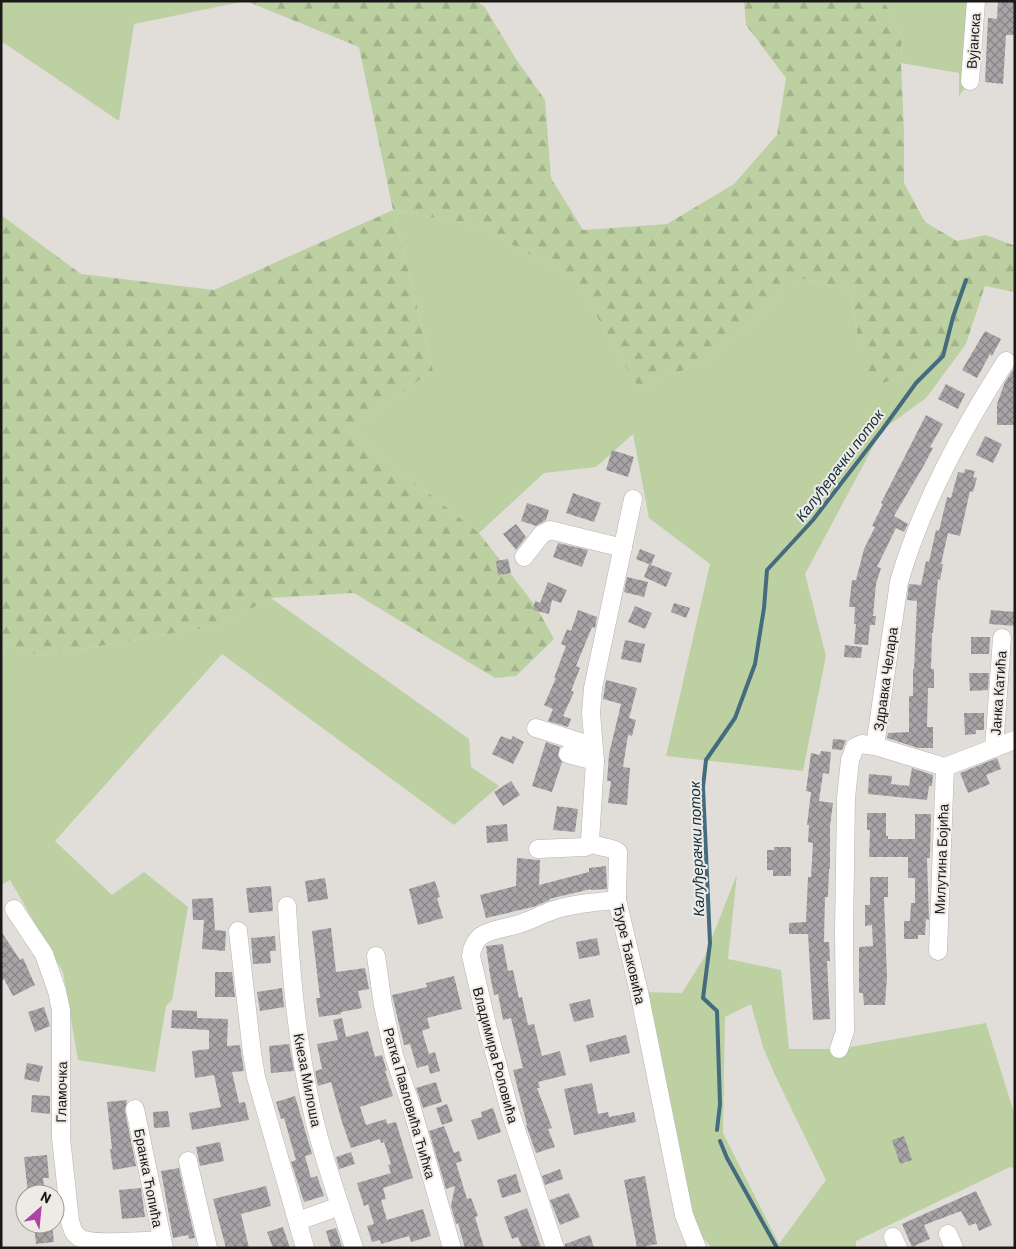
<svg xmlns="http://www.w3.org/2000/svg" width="1016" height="1249" viewBox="0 0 1016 1249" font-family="Barlow,sans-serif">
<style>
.green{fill:#bcd0a1;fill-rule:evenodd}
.forest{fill:url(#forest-firs)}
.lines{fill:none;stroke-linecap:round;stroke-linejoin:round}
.stream{stroke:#456c7e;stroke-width:4}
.building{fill:url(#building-cross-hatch)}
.minor-casing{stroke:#b6b3b0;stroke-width:19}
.minor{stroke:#fff;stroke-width:18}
.labels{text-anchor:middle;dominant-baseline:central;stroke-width:4;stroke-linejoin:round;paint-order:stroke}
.street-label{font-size:14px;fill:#1a1918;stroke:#eeebe7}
.water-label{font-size:15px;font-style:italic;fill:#122e39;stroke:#eeebe7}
</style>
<defs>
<pattern id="forest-firs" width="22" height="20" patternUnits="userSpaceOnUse" patternTransform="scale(1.25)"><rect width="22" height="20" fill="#bcd0a1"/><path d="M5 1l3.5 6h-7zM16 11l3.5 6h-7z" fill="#a1b28a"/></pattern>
<pattern id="building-cross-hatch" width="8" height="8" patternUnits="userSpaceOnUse" patternTransform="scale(1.25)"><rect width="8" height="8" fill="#a7a3a7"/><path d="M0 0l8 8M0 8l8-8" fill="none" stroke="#878487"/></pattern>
</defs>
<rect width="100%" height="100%" fill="#e1deda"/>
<!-- green -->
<g class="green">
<polygon points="1,1 246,1 134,24 119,121 1,41"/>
<polygon points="883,1 976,1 970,81 959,96 959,73 901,63 902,28"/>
<polygon points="393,210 479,226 576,280 639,389 707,360 803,279 851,290 859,347 892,380 966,344 926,398 882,430 805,574 826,656 803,771 666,756 710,564 649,518 633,434 596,467 544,473 479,533 350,431 433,370"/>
<polygon points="271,598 469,739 471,767 499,786 454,825 222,654 55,841 112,895 144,872 188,907 172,1000 166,1006 155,1072 78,1060 63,972 10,880 1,885 1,663 6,645 42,656 221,625"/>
<path d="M 737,874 L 728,959 L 781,970 L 789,1049 L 839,1049 L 986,1023 L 1015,1116 L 1015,1168 L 1010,1167 L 856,1241 L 856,1248 L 712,1248 L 684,1215 L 639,992 L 682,993 L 704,958 ZM 751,1004 L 763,1047 L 774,1073 L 826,1180 L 779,1244 L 723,1133 L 725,1017 Z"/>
</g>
<!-- forest -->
<polygon class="forest" points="246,1 475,1 484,6 516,59 545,100 551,178 583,230 667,224 734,184 777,135 786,78 746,25 744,1 883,1 902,28 901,63 904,132 904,183 925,222 957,241 986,235 1013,245 1015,244 1015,292 985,286 966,344 892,380 873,386 859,347 851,290 803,279 707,360 639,389 576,280 479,226 393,210 433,370 350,431 479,533 537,608 554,639 516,676 495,678 354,593 271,598 221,625 42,656 6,645 1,663 1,215 81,274 214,290 393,210 359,47"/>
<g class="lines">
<!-- stream -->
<g class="stream">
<polyline points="717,1130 720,1104 717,1011 703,998 710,943 703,787 706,760 735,718 755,664 764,608 767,570 813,520 882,430 916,383 943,356 953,317 966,280"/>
<polyline points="720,1141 727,1158 777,1248"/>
</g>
</g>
<!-- building -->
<g class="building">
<polygon points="998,1 1015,1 1015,35 1006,35 1003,84 985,82 988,18 997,19"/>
<polygon points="985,331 1001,339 992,356 990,354 977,378 962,370"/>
<polygon points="1015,367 1015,425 997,425 997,404 1005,382"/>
<polygon points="946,384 965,394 958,409 938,399"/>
<polygon points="926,415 943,424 930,447 933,448 924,465 894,516 908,524 904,532 896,528 877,567 881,568 876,584 873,616 876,616 875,625 870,625 868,645 854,644 856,624 854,624 855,607 849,607 852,580 856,580 864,549 875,527 872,526 883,504 881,503"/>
<polygon points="985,436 1002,444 993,463 976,455"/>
<polygon points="612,450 634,457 628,477 606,470"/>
<polygon points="965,469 975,471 973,477 977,478 973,492 970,491 960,536 948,533 941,564 943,564 940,580 938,579 933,633 932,633 931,669 934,669 934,688 928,688 927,727 933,727 933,748 918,748 887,738 888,733 909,732 909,696 913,696 913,669 914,669 917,601 907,600 909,584 921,585 926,561 929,562 936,530 939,531 947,497 951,498 958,472 964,473"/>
<polygon points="573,493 601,503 594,522 566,513"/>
<polygon points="527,503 549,510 546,520 536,526 521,521"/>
<polygon points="516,524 526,537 516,550 503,534"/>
<polygon points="558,543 588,550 582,567 553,557"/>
<polygon points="640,549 655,555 651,565 636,559"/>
<polygon points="508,559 511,573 498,575 496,561"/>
<polygon points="649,564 672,573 666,587 644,577"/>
<polygon points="627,577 648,582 644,597 624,592"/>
<polygon points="548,582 567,590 561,603 552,600 549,614 533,610 535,601 540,603"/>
<polygon points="674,603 690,608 686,618 671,612"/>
<polygon points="635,606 652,613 645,629 628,622"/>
<polygon points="578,610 597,617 595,628 592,627 576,666 580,668 571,691 574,692 563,716 571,719 568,727 548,721 553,709 544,705 556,678 554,678 566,646 561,644 567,629 571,631"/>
<polygon points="991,610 1015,612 1015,626 989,624"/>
<polygon points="971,637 990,637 989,654 971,654"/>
<polygon points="625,640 645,644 641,663 621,659"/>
<polygon points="845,645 862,647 861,658 844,657"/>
<polygon points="969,673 989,673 988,690 970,691"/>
<polygon points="606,680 637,688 629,718 636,720 632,736 628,735 623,767 630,768 627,805 608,803 611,781 607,781 609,754 621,704 603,699"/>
<polygon points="964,713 984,713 984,730 976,730 976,734 965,735"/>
<polygon points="501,736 511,740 513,736 524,742 513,764 492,754"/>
<polygon points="833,739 846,740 842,750 832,749"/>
<polygon points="546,742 560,747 558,756 562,762 552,792 532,786"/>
<polygon points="821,751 831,752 829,774 823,773 819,801 833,803 830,826 830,869 829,869 828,897 825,897 824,942 829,942 830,961 827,961 830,1019 813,1020 808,934 789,934 789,923 806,922 808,877 811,877 813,843 808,842 809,825 807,825 811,792 806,791 811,753 820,755"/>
<polygon points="997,758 1001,769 986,775 990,784 968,793 960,773"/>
<polygon points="912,768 933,775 932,786 929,786 927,800 868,794 869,774 892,776 891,784 909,786"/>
<polygon points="511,781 520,795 503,806 494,792"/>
<polygon points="557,806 578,809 575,832 553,830"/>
<polygon points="867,813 886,813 886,836 888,836 888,839 915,839 915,814 931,814 930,858 927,858 929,920 926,919 925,935 918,935 918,939 904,939 904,921 910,921 911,903 915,903 915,878 908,878 908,857 869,857 870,830 867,830"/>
<polygon points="507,824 508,841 487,843 486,826"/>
<polygon points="774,847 791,847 791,876 773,876 773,870 767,870 767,850 774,850"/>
<polygon points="517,858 540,860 539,885 589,872 589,868 606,866 607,889 591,890 591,889 549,899 550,900 533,907 486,918 480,895 516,886"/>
<polygon points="870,877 888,877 888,897 884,897 887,977 885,1005 864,1005 863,993 859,993 859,947 873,946 872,925 865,926 865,905 870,905"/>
<polygon points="325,878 328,899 308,902 305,881"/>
<polygon points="435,881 440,897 437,898 443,918 418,925 409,889"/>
<polygon points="271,886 273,911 249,913 246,888"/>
<polygon points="213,898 215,930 226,931 225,951 202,949 204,920 193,920 192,899"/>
<polygon points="331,928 336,972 365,968 369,989 358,991 362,1008 341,1012 341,1014 319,1017 316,998 320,998 312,931"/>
<polygon points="1,931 20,960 23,958 35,985 13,996 4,979 1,981"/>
<polygon points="275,936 276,951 270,951 271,963 253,964 251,938"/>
<polygon points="597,938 600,955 579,959 576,942"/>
<polygon points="503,944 508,971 513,970 519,998 522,997 528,1025 534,1024 542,1056 560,1051 566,1075 538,1082 540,1088 537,1088 552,1128 548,1129 555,1147 536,1153 526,1125 527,1125 513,1070 523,1068 511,1018 503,1020 498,994 494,995 490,975 486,946"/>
<polygon points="215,972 232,972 235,997 215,997"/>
<polygon points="454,976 462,1009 427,1018 430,1028 422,1031 429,1054 435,1052 440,1071 430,1074 428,1065 417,1068 410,1044 404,1045 392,995 427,987 426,983"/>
<polygon points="282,988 284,1007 260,1011 257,992"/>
<polygon points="590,999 594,1017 574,1022 569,1004"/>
<polygon points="44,1007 50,1026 35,1032 28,1012"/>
<polygon points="172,1010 197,1011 197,1018 228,1019 227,1046 240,1045 244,1071 232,1072 239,1103 245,1102 249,1120 192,1130 189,1113 221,1107 214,1075 195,1078 192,1051 209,1049 209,1030 171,1028"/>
<polygon points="342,1018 346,1037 368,1031 375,1057 382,1055 387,1071 385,1071 393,1096 360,1107 366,1125 386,1119 387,1124 396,1122 413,1178 383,1188 386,1199 381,1200 387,1220 423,1209 431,1236 411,1242 409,1236 381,1244 380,1240 372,1242 367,1226 374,1224 368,1204 364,1206 357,1183 391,1173 388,1165 391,1164 384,1142 381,1143 380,1139 351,1148 342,1122 331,1082 318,1086 315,1071 322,1069 317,1044 338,1040 333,1020"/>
<polygon points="626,1035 630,1053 590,1062 586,1045"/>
<polygon points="289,1044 294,1071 271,1073 269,1046"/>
<polygon points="27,1063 43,1066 39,1082 24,1079"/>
<polygon points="436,1082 442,1102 423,1108 416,1088"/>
<polygon points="592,1083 598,1114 608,1112 609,1117 634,1112 636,1122 574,1135 564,1089"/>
<polygon points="32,1095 50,1096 50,1114 31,1112"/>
<polygon points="295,1096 312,1154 305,1156 311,1178 317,1176 324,1196 304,1202 291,1162 296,1160 284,1118 281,1119 276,1102"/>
<polygon points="127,1100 125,1111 136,1166 113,1170 110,1149 112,1149 107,1102"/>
<polygon points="447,1104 453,1121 442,1125 436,1108"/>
<polygon points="493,1108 501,1132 478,1140 471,1120 482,1117 481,1112"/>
<polygon points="168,1111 170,1127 154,1128 153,1112"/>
<polygon points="444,1126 454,1153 459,1151 462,1161 456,1163 467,1199 471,1198 478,1216 475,1217 484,1248 465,1248 458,1223 456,1224 451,1206 455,1186 446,1189 429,1131"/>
<polygon points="904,1136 912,1160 900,1164 892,1140"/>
<polygon points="220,1142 224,1161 200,1166 196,1147"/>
<polygon points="351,1152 355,1164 339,1169 336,1157"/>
<polygon points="47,1155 49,1178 43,1178 45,1194 28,1194 24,1157"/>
<polygon points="179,1168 184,1191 195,1238 189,1239 188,1235 173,1238 161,1171"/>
<polygon points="560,1169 563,1179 545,1185 542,1176"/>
<polygon points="516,1174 521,1192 502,1198 497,1180"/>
<polygon points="645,1176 657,1244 637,1248 624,1180"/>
<polygon points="266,1186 271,1206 241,1214 249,1248 226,1248 213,1199"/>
<polygon points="141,1188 145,1217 122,1219 119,1190"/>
<polygon points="976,1191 992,1225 979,1231 976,1223 969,1226 961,1211 924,1225 930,1239 912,1247 902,1224"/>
<polygon points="569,1193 580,1217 560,1225 550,1200"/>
<polygon points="527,1208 535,1230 541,1248 522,1248 518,1237 512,1239 504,1217"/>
<polygon points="34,1224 52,1224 54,1242 36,1244"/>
<polygon points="283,1227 290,1248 273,1248 267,1232"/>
<polygon points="336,1228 342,1247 331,1248 326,1231"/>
<polygon points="590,1235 594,1248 565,1248 565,1244"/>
</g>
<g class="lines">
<!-- minor casing -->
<g class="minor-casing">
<g id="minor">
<polyline points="970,81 976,1"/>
<path d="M 633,499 L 593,688 L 591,713 L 595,761 L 590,841 C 597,849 609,845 618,852 L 617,900 L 639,992 L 684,1215 L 697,1248"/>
<polyline points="524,557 542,534 550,530 623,548"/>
<polyline points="536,728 593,746"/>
<path d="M 875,746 L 899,582 C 922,503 962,430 1006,361"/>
<polyline points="994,748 1002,638"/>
<polyline points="568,754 595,761"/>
<polyline points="538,849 585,847 591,844"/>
<path d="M 287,906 C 291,975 297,1043 312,1110 C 322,1156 339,1202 354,1248"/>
<path d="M 14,909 L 44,954 L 57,991 L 61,1010 L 61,1138 L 70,1221 C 72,1228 73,1234 80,1238 C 91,1245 147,1241 162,1240"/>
<polyline points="238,931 252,1053 256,1077 305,1248"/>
<polyline points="938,951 945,767"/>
<polyline points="376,956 383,1005 394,1056 412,1109 452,1248"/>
<polyline points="839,1049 845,1031 844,932 846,798 850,760 855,747 862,744 875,746 945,767 1015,740"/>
<polyline points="135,1109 164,1248"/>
<polyline points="188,1161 208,1248"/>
<polyline points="298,1221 340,1206"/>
<polyline points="948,1234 954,1248"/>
<polyline points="893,1237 898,1248"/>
<path d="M 555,1248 L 509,1108 L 488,1029 L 471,956 C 472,948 474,941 481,936 C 491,929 507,928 519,924 C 530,921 540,915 551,911 C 572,904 595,902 617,900"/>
</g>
</g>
<!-- minor -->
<use href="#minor" class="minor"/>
</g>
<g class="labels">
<!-- street labels -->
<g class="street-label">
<text transform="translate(973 41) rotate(-86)">Вујанска</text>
<text transform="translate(885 679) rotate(-82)">Здравка Челара</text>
<text transform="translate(998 693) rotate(-86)">Јанка Катића</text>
<text transform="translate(941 859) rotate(-88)">Милутина Бојића</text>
<text transform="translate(630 954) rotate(77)">Ђуре Ђаковића</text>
<text transform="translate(496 1055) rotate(75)">Владимира Роловића</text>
<text transform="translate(308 1080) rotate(79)">Кнеза Милоша</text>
<text transform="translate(61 1092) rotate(-89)">Гламочка</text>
<text transform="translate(410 1103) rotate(74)">Ратка Павловића Ћићка</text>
<text transform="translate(149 1178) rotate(79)">Бранка Ћопића</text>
</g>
<!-- water labels -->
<g class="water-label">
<text transform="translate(839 465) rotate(-53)">Калуђерачки поток</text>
<text transform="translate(696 849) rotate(-92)">Калуђерачки поток</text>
</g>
</g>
<!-- border -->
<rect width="1016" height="1249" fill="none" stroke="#1a1918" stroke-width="5"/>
<!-- north arrow -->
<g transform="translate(40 1209) rotate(27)"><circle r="24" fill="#eeebe7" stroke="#999794"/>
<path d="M0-4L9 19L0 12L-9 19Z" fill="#ae43a4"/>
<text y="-8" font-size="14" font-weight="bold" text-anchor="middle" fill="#1a1918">N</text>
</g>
</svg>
